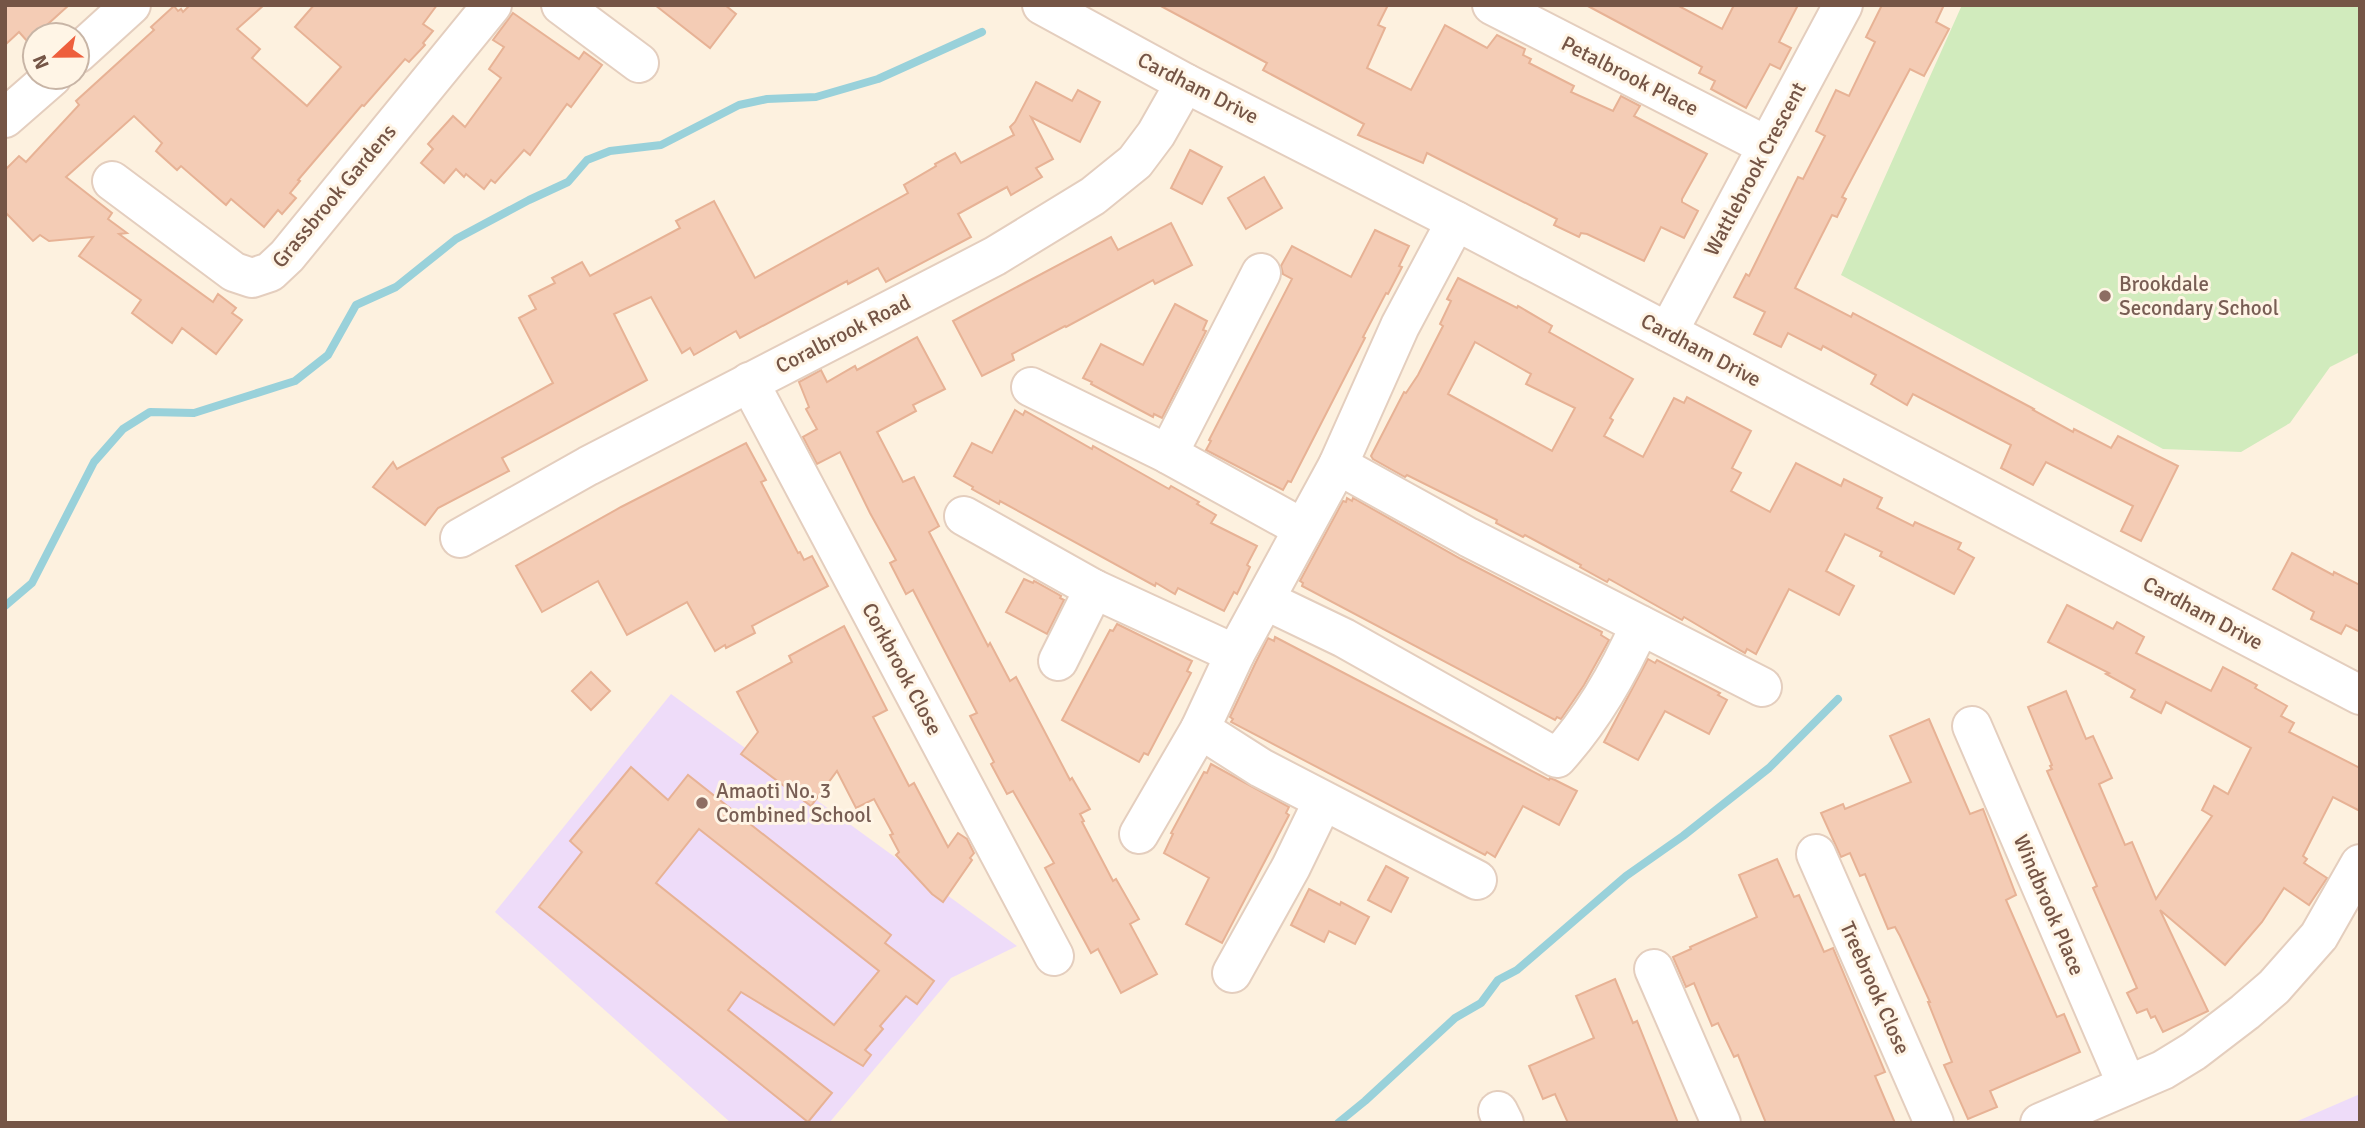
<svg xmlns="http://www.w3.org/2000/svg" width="2365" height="1128" viewBox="0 0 2365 1128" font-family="Signika,sans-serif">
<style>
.education{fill:#eedcf9}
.green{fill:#d1ebbd}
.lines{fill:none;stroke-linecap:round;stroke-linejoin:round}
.stream{stroke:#99d1da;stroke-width:8}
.building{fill:#f4ccb5;stroke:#e7b295;stroke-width:2;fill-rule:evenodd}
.minor-casing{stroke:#e4cebe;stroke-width:42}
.minor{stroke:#fff;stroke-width:38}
.education-dot{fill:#8d6e63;stroke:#fff5e6;stroke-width:2.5}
.labels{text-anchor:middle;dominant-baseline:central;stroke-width:6;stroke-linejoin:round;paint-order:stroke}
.street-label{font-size:21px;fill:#755546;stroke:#fff5e6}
.education-label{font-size:21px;fill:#785e54;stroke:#fff5e6;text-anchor:start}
</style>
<rect width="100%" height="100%" fill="#fdf1df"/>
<!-- education -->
<g class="education">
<polygon points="671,694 1017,946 951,978 829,1123 731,1123 495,912"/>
<polygon points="2360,1094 2360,1123 2293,1123"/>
</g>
<!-- green -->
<polygon class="green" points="1962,5 2360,5 2360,352 2330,367 2290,423 2241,452 2163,449 1841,275"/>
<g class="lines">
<!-- stream -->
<g class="stream">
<polyline points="5,606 32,583 94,462 123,429 150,412 194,413 295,381 328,355 356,305 396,287 456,239 529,200 568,182 587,160 610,151 661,145 739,105 767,99 816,97 878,79 982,32"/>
<polyline points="1338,1123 1365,1101 1455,1018 1481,1003 1498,980 1517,970 1626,876 1683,836 1769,768 1838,699"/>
</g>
</g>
<!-- building -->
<g class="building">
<polygon points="5,5 69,5 28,42 19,32 5,45"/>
<polygon points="190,5 264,5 237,29 260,49 252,58 307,106 341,67 295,27 314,5 437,5 423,24 433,31 423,43 425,45 409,62 405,59 364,106 362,105 298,180 300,181 290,193 296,198 282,214 278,210 264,227 231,199 226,205 181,166 177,170 156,151 162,143 134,116 66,177 112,213 108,219 127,233 119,234 213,302 218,294 236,308 232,313 242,320 216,354 182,328 172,343 132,313 141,300 79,256 93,237 49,241 40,235 33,241 5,212 5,170 19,156 26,162 79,105 76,101 154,30 151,27 174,6 178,11 181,9 183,12"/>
<polygon points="655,5 725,5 736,14 710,48"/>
<polygon points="1159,5 1388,5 1378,25 1385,28 1367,68 1411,90 1445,25 1487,48 1497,35 1525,49 1523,55 1531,59 1529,63 1574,86 1571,92 1613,111 1621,96 1640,106 1634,116 1707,154 1682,199 1682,202 1698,211 1684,238 1661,227 1644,261 1587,234 1581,233 1579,237 1554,225 1557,219 1427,153 1423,163 1358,135 1364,124 1263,70 1267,63"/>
<polygon points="1586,5 1677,5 1722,29 1734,5 1798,5 1779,42 1791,48 1780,69 1770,64 1746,108 1711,89 1715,81 1699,73 1702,67"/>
<polygon points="1882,5 1944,5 1936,22 1949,29 1924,76 1910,69 1842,197 1846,199 1837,217 1832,215 1795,288 1851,317 1853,313 2034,409 2033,410 2073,432 2074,429 2111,448 2118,436 2178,466 2141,541 2121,531 2133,506 2046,462 2033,485 2001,468 2011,445 1913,394 1907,405 1871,384 1876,375 1823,346 1821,350 1788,333 1781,347 1754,334 1765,312 1734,297 1746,274 1749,276 1798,177 1803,179 1825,136 1816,131 1836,90 1849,96 1875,42 1866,37"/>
<polygon points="513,13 579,59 584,52 602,65 571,107 567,104 530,155 524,150 495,183 491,180 484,189 466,174 464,177 456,169 444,183 421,163 433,149 428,144 453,116 465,127 501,78 489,69 504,47 493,40"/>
<polygon points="1036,82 1072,101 1078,90 1100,102 1080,142 1031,117 1053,159 1036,168 1042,177 1011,195 1007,187 958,214 971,237 886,282 878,268 848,284 847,281 740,338 736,331 694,355 690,348 682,353 651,297 614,314 647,380 502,458 509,471 438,508 425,525 373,487 393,462 397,469 553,383 519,318 536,309 529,296 555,283 552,278 582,262 590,276 680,228 676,221 714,201 755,278 908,193 904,185 936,166 935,164 955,153 961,163 1014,135 1010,127 1015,122"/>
<polygon points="1190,150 1222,167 1202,204 1171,188"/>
<polygon points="1264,177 1282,208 1246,229 1228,198"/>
<polygon points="1171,223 1192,265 1155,284 1153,280 1066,327 1065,326 1012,354 1014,360 982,376 953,321 1111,237 1118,250"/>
<polygon points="1375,230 1409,246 1399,266 1402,267 1388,294 1386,293 1363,337 1365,338 1291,482 1288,481 1283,490 1206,450 1211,441 1209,440 1292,279 1283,274 1281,266 1292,246 1351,277"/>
<path d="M 1458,278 L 1517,308 L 1518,306 L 1552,326 L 1549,332 L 1633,379 L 1610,418 L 1613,420 L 1604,436 L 1643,457 L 1674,398 L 1684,403 L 1687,397 L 1751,431 L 1732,468 L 1741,473 L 1731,491 L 1770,512 L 1796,463 L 1841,486 L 1844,479 L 1882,498 L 1877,508 L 1913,526 L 1915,522 L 1961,543 L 1958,549 L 1974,558 L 1954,594 L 1880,556 L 1882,552 L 1845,534 L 1826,571 L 1854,586 L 1839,615 L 1789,589 L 1756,654 L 1747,649 L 1745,653 L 1684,617 L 1682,620 L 1609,579 L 1607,582 L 1580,567 L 1581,565 L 1525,535 L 1523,537 L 1496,523 L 1497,520 L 1407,475 L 1405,477 L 1373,459 L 1371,456 L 1404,392 L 1406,393 L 1418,375 L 1443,326 L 1440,324 L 1451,301 L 1447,299 ZM 1475,342 L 1531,374 L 1526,384 L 1575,408 L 1552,451 L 1448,394 Z"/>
<polygon points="1175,304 1207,321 1203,330 1206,331 1162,418 1154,414 1153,417 1091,384 1092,382 1083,378 1101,344 1143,365"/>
<polygon points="917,337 945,389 913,405 916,411 877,432 903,482 914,477 939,526 929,532 988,646 990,643 1010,681 1016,677 1070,780 1072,778 1090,809 1080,814 1084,821 1082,822 1113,881 1116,879 1139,919 1130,924 1157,974 1121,993 1098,949 1091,953 1045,868 1054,863 1013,791 1007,794 991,764 994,762 970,716 977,713 913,590 906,594 890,563 896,560 870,513 840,452 817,464 803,437 817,429 806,409 809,407 799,382 821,370 827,382 855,366 857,370"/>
<polygon points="1015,410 1023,415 1025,411 1092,449 1093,446 1169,489 1171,486 1199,502 1197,504 1216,515 1211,523 1257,546 1247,565 1250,567 1237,594 1234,592 1224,611 1178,588 1175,594 1156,583 1155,586 1000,501 999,504 972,489 973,487 954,476 972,443 992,453"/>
<polygon points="746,443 766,480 761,482 798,553 800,552 804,560 812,556 828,586 752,626 755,633 726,648 725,645 715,651 687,602 627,635 598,581 542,612 516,566 621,507"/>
<polygon points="1347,498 1352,501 1353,498 1461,559 1602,632 1601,635 1609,640 1584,685 1561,719 1557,717 1555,720 1302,586 1303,583 1300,581 1343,501 1346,502"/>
<polygon points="2292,553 2333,575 2334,572 2360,585 2360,632 2346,625 2341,634 2311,619 2314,612 2273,589"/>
<polygon points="1024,579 1033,583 1034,581 1061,596 1060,598 1064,600 1047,634 1006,612"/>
<polygon points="2067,605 2113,629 2117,622 2144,637 2136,653 2211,691 2223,667 2257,685 2255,688 2287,706 2281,716 2294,723 2289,732 2360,768 2360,811 2333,797 2303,856 2307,859 2304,863 2327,878 2309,905 2284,888 2262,922 2225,965 2160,910 2208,1011 2163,1032 2155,1016 2151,1018 2147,1009 2137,1013 2127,993 2137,988 2093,888 2097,886 2047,771 2052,769 2050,766 2052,765 2028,707 2066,691 2086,739 2093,736 2112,778 2099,784 2125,845 2132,842 2156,899 2212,816 2202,810 2214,786 2228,794 2251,748 2166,702 2161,713 2131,697 2135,690 2106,674 2109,673 2048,642"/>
<polygon points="1117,624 1192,661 1187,671 1191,673 1148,755 1144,753 1139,762 1062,720 1110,630 1113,631"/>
<polygon points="844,626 887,710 873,717 909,786 914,783 948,847 958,833 967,839 974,853 970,858 972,860 943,902 932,894 896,855 899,852 890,835 893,834 874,799 856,808 837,771 811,806 741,754 758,732 737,692 792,662 789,656"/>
<polygon points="1275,637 1549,780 1550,778 1555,780 1577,791 1559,825 1523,806 1495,857 1487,852 1485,855 1231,722 1233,719 1230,717 1255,664 1268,638 1274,641"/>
<polygon points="1648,659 1655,663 1657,660 1720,693 1718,695 1727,700 1709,734 1665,711 1638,760 1604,742"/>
<polygon points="591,672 610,691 591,710 572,691"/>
<polygon points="1929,719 1970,814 1983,809 2016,895 2006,900 2057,1017 2064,1014 2080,1052 1990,1091 1997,1107 1968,1119 1944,1065 1952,1062 1928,1002 1930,1002 1900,936 1895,927 1888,929 1865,874 1860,876 1850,853 1841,857 1821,813 1843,804 1845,809 1911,782 1890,736"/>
<polygon points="1211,764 1289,807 1286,813 1289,815 1222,943 1186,924 1209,878 1164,853 1173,834 1171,833 1204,772 1207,773"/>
<path d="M 631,767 L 668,800 L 688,775 L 891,935 L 885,943 L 934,981 L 917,1004 L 906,996 L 880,1026 L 883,1029 L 865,1050 L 871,1055 L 863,1066 L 741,992 L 728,1010 L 832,1093 L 808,1122 L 539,907 L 582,852 L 570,841 ZM 699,829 L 879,971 L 834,1025 L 656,883 Z"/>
<polygon points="1777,859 1794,897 1799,895 1824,952 1833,948 1885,1072 1875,1076 1895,1123 1766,1123 1738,1055 1734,1057 1718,1023 1712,1026 1694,983 1686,987 1673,957 1691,949 1690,947 1757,917 1739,875"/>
<polygon points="1386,866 1408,878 1391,912 1368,900"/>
<polygon points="1309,889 1340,905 1341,902 1369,917 1355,944 1329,931 1324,942 1291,925"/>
<polygon points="1615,979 1633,1023 1637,1021 1678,1123 1568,1123 1555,1094 1543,1099 1529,1066 1594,1038 1576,996"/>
</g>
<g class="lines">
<!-- minor casing -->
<g class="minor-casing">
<g id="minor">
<polyline points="561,5 639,63"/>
<polyline points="1042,5 1185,83 1456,221 2360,695"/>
<polyline points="1492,5 1767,146"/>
<polyline points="77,54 131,5"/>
<polyline points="5,118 52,77"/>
<polyline points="112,181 234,272 252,278 270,272 287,256 492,5"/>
<polyline points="1668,332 1843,5"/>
<polyline points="749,382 1054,956"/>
<polyline points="1031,387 1168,454 1302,528"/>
<polyline points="1168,454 1261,273"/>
<polyline points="1338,465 1468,537 1762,687"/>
<polyline points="964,516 1094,589 1235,654"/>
<polyline points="460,538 588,466 995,256 1093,196 1135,162 1156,134 1185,83"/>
<path d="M 1265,600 L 1344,638 L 1557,758 C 1593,718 1618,675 1640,625"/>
<polyline points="1058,661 1094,589"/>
<polyline points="1972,726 2127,1085"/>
<polyline points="1200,729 1261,768 1477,880"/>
<polyline points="1139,834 1200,729 1235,654 1338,465 1400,326 1456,221"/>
<polyline points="1816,854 1934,1123"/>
<polyline points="1654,969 1721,1123"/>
<polyline points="1232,973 1291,867 1323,801"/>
<polyline points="1498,1111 1504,1123"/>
<polyline points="2040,1123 2163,1070 2194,1051 2245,1012 2274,987 2319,936 2360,864"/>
</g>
</g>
<!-- minor -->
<use href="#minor" class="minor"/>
</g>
<!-- markers -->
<g class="education-dot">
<circle cx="2105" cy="296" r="7"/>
<circle cx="702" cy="803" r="7"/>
</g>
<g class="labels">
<!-- street labels -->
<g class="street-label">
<text transform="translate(1630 76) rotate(27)">Petalbrook Place</text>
<text transform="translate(1198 88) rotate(27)">Cardham Drive</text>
<text transform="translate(1755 169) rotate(-62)">Wattlebrook Crescent</text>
<text transform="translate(334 196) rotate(-50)">Grassbrook Gardens</text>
<text transform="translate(843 334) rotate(-27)">Coralbrook Road</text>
<text transform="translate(1701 350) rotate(28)">Cardham Drive</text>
<text transform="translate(2203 613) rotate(28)">Cardham Drive</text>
<text transform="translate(902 669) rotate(62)">Corkbrook Close</text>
<text transform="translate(2049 905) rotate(67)">Windbrook Place</text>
<text transform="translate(1875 988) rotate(66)">Treebrook Close</text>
</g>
<!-- education labels -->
<g class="education-label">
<text x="2119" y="284">Brookdale<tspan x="2119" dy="24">Secondary School</tspan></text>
<text x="716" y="791">Amaoti No. 3<tspan x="716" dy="24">Combined School</tspan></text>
</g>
</g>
<!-- border -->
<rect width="2365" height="1128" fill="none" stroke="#755546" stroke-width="14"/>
<!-- north arrow -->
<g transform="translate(56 56) rotate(248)"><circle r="33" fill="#fff5e6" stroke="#c8b5a6" stroke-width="2"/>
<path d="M0-5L12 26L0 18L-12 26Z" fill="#ee5f3d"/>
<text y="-10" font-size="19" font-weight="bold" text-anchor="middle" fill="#755546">N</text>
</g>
</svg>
